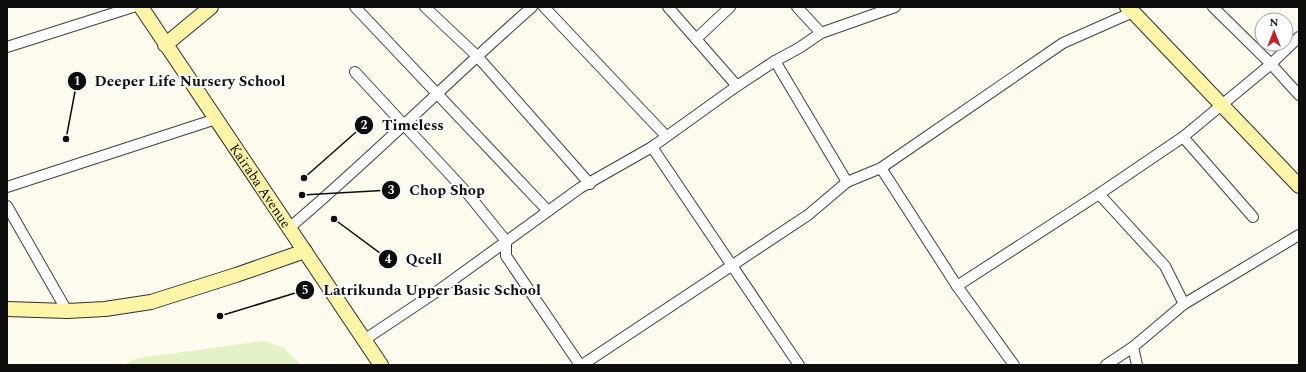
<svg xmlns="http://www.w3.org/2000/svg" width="1306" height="372" viewBox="0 0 1306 372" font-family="Spectral,serif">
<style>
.pitch{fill:#e4f2c8}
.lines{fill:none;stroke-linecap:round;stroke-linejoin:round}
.street-casing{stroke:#404040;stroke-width:12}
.secondary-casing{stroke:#2f2f2f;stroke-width:16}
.street{stroke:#fff;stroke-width:10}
.secondary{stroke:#fff5a9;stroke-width:14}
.labels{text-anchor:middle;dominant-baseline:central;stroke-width:4;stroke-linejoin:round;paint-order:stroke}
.street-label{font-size:14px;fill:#0d0d0d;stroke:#fff}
.leader{fill:none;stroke:#0d0d0d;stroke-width:1.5}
.callout-dot{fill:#0d0d0d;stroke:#fff;stroke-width:1.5}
.mark-label{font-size:12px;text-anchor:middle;font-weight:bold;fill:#fff}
.callout-label{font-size:15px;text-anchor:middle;font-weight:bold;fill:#0d0d0d;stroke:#fff;stroke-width:4;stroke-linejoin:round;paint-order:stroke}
</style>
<rect width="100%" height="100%" fill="#fffbee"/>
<!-- pitch -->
<polygon class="pitch" points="264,341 284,348 301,365 124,365 138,358"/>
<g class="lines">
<!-- street casing -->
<g class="street-casing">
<g id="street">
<polyline points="355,7 548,211"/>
<polyline points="425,7 477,56 590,184"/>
<polyline points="544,7 666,136"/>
<polyline points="668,7 737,86"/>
<polyline points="797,7 821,33"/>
<polyline points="1213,7 1271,64 1299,95"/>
<polyline points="696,39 730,7"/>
<polyline points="7,47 133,7"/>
<polyline points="775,61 847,182"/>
<polyline points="355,72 468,194 506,241 506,256 580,365"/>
<polyline points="1183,137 1253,217"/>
<polyline points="652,147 799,365"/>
<polyline points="881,168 957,286 1014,365"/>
<polyline points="7,187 216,119"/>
<polyline points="1099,194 1165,266 1184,304"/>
<polyline points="7,206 67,311"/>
<path d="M 289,228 C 373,157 450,79 532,7"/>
<polyline points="957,286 1099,194 1183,137 1271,64 1299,37"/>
<polyline points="364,340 439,290 580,188 652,147 737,86 775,61 799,48 821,33 895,7"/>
<polyline points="1133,347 1137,365"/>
<polyline points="582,365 808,215 847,182 881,168 1063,43 1133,12"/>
<polyline points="1106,365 1133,347 1184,304 1299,235"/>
</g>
</g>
<!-- secondary casing -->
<g class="secondary-casing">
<g id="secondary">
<path id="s1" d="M 141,7 L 381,365"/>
<polyline points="1127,7 1133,12 1299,186"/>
<polyline points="165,45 211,7"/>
<polyline points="7,309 67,311 105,309 151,302 236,275 305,251"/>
</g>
</g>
<!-- street -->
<use href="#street" class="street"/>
<!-- secondary -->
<use href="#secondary" class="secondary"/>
</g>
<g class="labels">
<!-- street labels -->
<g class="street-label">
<text stroke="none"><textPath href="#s1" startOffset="215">Kairaba Avenue</textPath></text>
</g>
</g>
<!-- callouts -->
<path class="leader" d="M66 139L77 81M304 178L364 125M302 195L391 190M334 219L388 259M220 316L305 290"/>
<g class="callout-dot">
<circle cx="66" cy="139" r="4"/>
<circle cx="304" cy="178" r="4"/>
<circle cx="302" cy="195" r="4"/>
<circle cx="334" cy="219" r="4"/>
<circle cx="220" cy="316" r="4"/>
<circle cx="77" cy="81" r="10"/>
<circle cx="364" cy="125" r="10"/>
<circle cx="391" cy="190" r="10"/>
<circle cx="388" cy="259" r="10"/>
<circle cx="305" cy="290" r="10"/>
</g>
<g class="mark-label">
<text x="77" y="85">1</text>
<text x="364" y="129">2</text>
<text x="391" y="194">3</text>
<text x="388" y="263">4</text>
<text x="305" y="294">5</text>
</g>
<g class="callout-label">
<text x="190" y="86">Deeper Life Nursery School</text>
<text x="413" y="130">Timeless</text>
<text x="447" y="195">Chop Shop</text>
<text x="424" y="264">Qcell</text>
<text x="432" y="295">Latrikunda Upper Basic School</text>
</g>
<!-- border -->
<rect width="1306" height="372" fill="none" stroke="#0d0d0d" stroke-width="16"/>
<!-- north arrow -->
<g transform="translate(1274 32)"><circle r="19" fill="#ffffff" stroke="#9e9e9e"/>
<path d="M0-3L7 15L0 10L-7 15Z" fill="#c32029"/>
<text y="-6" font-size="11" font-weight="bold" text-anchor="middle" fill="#0d0d0d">N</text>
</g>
</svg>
